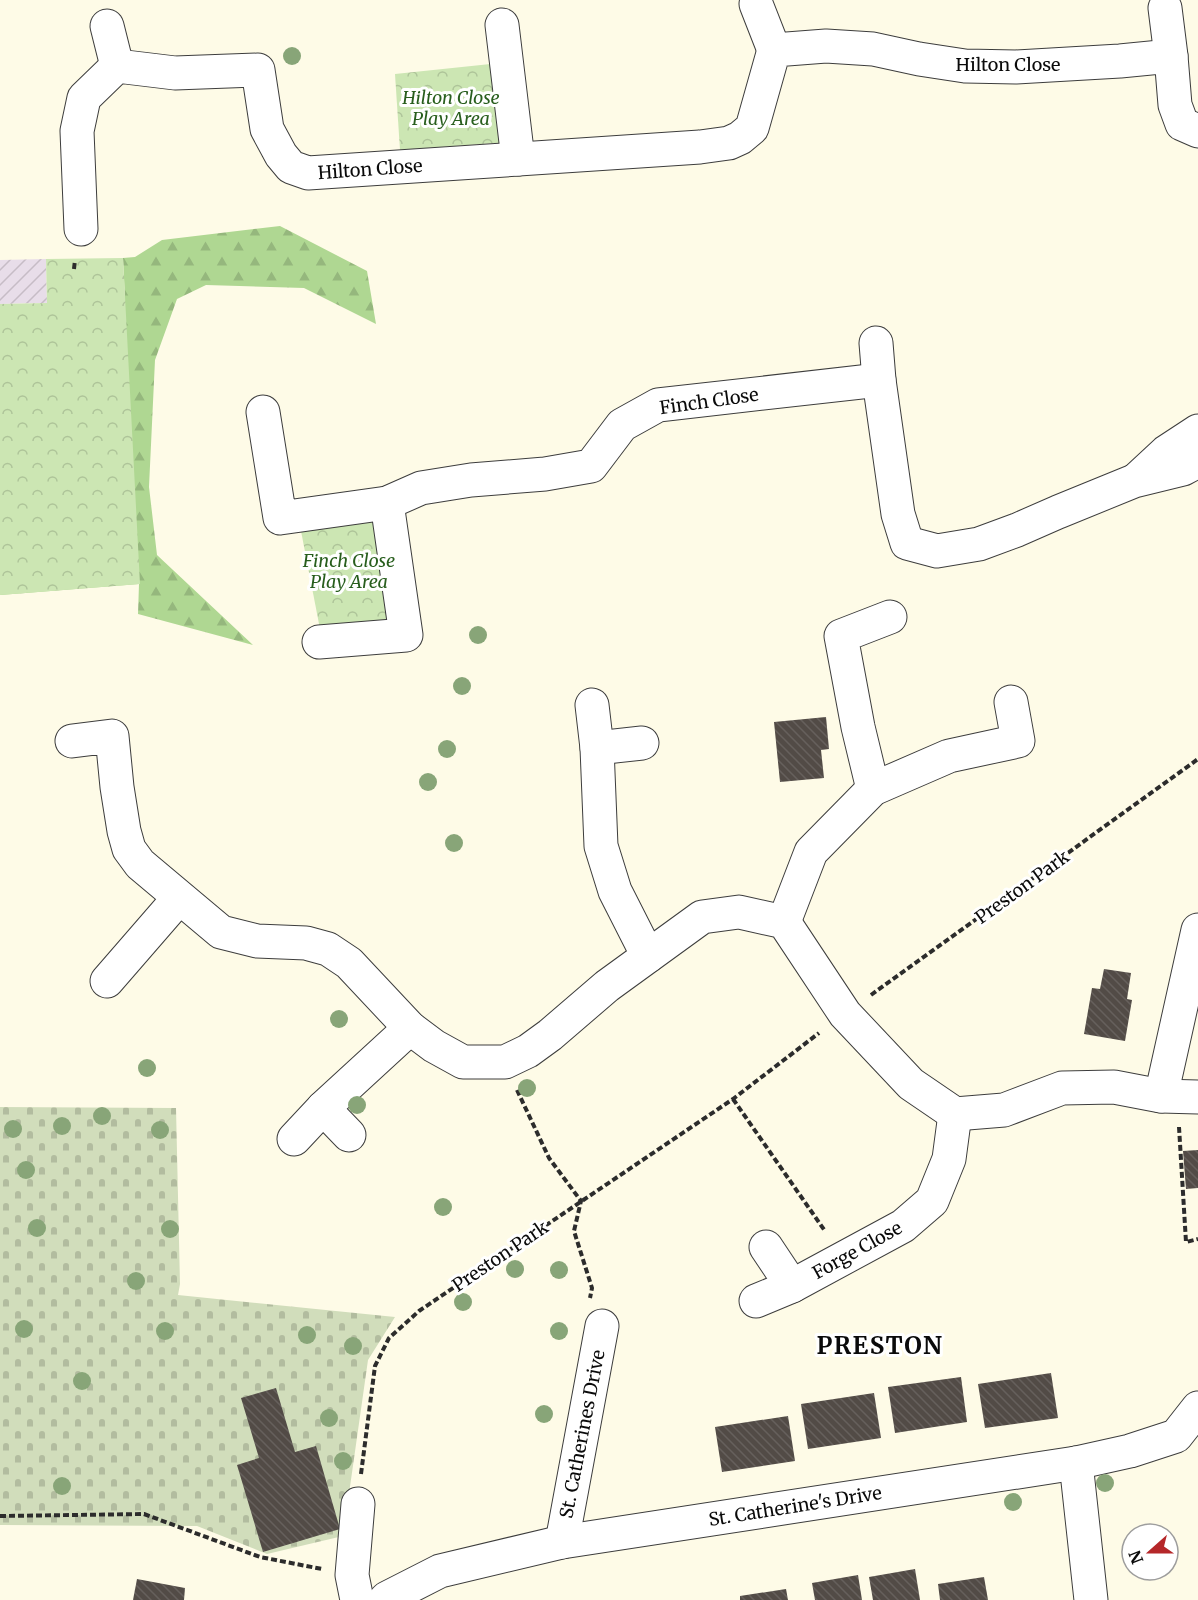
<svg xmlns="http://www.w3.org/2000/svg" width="1198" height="1600" viewBox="0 0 1198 1600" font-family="Merriweather,serif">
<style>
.industrial{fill:url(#industrial-furrows)}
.forest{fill:url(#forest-firs)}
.cemetery{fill:url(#cemetery-stones)}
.park{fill:url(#park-crowns)}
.building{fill:url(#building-back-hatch)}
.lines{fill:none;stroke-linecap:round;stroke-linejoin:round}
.minor-casing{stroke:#3d3d3d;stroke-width:35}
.path{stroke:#2c2c2c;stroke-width:4;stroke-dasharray:6 3;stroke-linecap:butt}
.minor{stroke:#fff;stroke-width:33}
.tree{fill:#88a578}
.labels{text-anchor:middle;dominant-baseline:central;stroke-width:6;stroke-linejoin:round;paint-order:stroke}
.street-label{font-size:18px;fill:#0a0a0a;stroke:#fff}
.park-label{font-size:18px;font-style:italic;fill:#285e1d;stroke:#fff}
.district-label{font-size:24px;font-weight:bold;letter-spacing:1.5px;fill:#0a0a0a;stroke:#fff}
</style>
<defs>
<pattern id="industrial-furrows" width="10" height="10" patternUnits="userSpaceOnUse" patternTransform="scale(1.5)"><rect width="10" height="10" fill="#e8dde9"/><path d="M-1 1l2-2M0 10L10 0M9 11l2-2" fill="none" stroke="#c6bcc6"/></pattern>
<pattern id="forest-firs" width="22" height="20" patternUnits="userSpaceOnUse" patternTransform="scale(1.5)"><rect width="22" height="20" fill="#afd792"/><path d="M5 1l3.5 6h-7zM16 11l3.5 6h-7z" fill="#95b77d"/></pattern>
<pattern id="cemetery-stones" width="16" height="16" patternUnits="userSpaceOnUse" patternTransform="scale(1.5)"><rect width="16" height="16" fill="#d1ddbb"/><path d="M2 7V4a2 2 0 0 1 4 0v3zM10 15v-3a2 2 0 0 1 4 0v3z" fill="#b2bc9f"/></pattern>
<pattern id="park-crowns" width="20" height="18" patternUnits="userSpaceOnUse" patternTransform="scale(1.5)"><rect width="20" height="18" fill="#cce6b3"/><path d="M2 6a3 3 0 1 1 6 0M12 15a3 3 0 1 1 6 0" fill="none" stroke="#aec499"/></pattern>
<pattern id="building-back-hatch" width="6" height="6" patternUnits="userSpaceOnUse" patternTransform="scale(1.5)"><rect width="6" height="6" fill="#524b46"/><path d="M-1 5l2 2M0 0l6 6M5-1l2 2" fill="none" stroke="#66605c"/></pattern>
</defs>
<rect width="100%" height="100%" fill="#fefbe7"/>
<!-- industrial -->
<polygon class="industrial" points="46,259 47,303 0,304 0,260"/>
<!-- forest -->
<polygon class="forest" points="280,226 367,271 376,324 304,288 206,285 177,299 155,360 149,487 157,555 253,645 138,614 139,584 0,595 125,299 123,258 135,257 162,240"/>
<!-- cemetery -->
<polygon class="cemetery" points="0,1107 176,1108 180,1284 178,1295 395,1317 368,1360 343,1536 267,1554 197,1526 0,1525"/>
<!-- park -->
<g class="park">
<polygon points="500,63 509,142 400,150 395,74"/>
<polygon points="123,258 140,584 0,595 0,304 47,303 46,259"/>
<polygon points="383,521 393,611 381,624 320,629 301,531"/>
</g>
<!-- building -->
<g class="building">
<polygon points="826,717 829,749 821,750 824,778 780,782 774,722"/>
<polygon points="1104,969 1131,973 1127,999 1132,1000 1125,1041 1084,1034 1092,988 1100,989"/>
<polygon points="1198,1150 1198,1188 1186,1189 1183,1151"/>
<polygon points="1051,1373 1058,1418 985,1428 978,1384"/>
<polygon points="961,1377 967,1422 895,1433 888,1387"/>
<polygon points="276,1388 295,1452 316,1446 340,1529 263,1552 237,1465 259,1458 241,1398"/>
<polygon points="874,1393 881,1438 808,1449 801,1404"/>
<polygon points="788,1416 795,1461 722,1472 715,1427"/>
<polygon points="915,1569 920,1600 873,1600 869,1577"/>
<polygon points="858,1575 862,1600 815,1600 812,1583"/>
<polygon points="984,1577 988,1600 940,1600 938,1584"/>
<polygon points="137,1579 185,1588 184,1600 133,1600"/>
<polygon points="786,1589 788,1600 740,1600 740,1596"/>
</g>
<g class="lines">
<!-- minor casing -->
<g class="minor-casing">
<g id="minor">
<polyline points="756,4 774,50"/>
<polyline points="1165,8 1171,56"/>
<polyline points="502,25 518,159"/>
<polyline points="107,26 117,66"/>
<polyline points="81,229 77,131 84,98 117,66 175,73 258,70 267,129 281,155 291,167 308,173 700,147 729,143 740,138 752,128 774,50 826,46 873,49 919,59 965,66 1016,67 1120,61 1171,56 1175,105 1182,124 1198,131"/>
<polyline points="876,343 879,380 898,514 907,543 937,551 979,544 1017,530 1058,512 1134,481 1183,469 1198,461"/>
<polyline points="263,412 280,518 387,503 421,488 471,480 545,474 591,466 622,425 658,405 879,380"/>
<polyline points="1138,478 1166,452 1198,431"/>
<polyline points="319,642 406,635 387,503"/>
<polyline points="592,705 597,748 601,846 615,891 648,956"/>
<polyline points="72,741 112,736 117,787 124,831 129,849 140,864 221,932 257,941 306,943 328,949 349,963 410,1028 434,1046 463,1062 505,1062 528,1051 550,1035 607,986 702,917 739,912 784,922 845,1014 911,1084 955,1114 1004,1110 1062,1088 1114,1087 1161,1096 1198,1097"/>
<polyline points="597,748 642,743"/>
<polyline points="873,789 858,727 841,636 890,617"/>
<polyline points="784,922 811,852 873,789 949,756 1018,741 1011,702"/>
<polyline points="107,981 179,898"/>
<polyline points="1161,1096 1198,930"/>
<polyline points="323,1108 349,1135"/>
<polyline points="294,1139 323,1108 410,1028"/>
<polyline points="766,1247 792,1286"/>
<polyline points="756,1301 792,1286 903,1226 932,1201 949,1159 955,1114"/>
<polyline points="1076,1463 1091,1600"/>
<polyline points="562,1542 602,1326"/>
<polyline points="357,1600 352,1575 358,1504"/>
<polyline points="385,1600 387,1598 440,1571 562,1542 1076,1463 1130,1451 1176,1436 1198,1408"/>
</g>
</g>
<!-- path -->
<g class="path">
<polyline points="74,269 75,260"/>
<polyline points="871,995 1198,759"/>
<polyline points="517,1090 549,1158 581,1201 574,1231 592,1288 590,1298"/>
<polyline points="733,1099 825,1231"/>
<polyline points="1179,1127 1186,1242 1198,1239"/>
<polyline points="361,1474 375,1366 389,1338 419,1311 733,1099 819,1033"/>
<polyline points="0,1516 144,1514 260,1557 322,1569"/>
</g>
<!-- minor -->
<use href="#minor" class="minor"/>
</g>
<!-- trees -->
<g class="tree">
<circle cx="292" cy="56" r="9"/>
<circle cx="478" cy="635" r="9"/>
<circle cx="462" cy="686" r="9"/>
<circle cx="447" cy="749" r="9"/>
<circle cx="428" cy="782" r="9"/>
<circle cx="454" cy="843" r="9"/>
<circle cx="339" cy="1019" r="9"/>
<circle cx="147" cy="1068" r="9"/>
<circle cx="527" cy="1088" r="9"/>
<circle cx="357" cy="1105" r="9"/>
<circle cx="102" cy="1116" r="9"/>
<circle cx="62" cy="1126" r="9"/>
<circle cx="13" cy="1129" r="9"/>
<circle cx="160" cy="1130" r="9"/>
<circle cx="26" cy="1170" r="9"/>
<circle cx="443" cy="1207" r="9"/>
<circle cx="37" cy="1228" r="9"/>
<circle cx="170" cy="1229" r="9"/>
<circle cx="515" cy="1269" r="9"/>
<circle cx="559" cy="1270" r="9"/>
<circle cx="136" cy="1281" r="9"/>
<circle cx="463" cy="1302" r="9"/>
<circle cx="24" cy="1329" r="9"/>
<circle cx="165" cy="1331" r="9"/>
<circle cx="559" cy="1331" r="9"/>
<circle cx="307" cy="1335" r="9"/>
<circle cx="353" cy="1346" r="9"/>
<circle cx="82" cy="1381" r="9"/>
<circle cx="544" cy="1414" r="9"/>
<circle cx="329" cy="1418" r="9"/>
<circle cx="343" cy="1461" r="9"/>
<circle cx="1105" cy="1483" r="9"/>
<circle cx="62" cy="1486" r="9"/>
<circle cx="1013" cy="1502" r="9"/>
</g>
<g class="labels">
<!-- street labels -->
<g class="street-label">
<text x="1008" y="64">Hilton Close</text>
<text transform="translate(370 169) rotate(-4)">Hilton Close</text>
<text transform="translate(709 401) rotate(-8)">Finch Close</text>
<text transform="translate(1022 887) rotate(-36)">Preston Park</text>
<text transform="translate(857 1250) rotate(-29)">Forge Close</text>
<text transform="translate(500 1256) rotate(-34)">Preston Park</text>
<text transform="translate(582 1434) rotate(-79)">St. Catherines Drive</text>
<text transform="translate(795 1506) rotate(-9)">St. Catherine's Drive</text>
</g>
<!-- park labels -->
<g class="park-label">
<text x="451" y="97">Hilton Close<tspan x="451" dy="21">Play Area</tspan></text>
<text x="349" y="560">Finch Close<tspan x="349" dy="21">Play Area</tspan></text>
</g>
<!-- district labels -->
<g class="district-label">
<text x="880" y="1345">PRESTON</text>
</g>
</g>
<!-- north arrow -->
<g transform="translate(1150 1552) rotate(249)"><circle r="28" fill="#ffffff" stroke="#9d9d9d" stroke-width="1.5"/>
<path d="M0-4.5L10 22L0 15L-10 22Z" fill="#b52729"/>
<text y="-9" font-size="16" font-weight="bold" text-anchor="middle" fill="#0a0a0a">N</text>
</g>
</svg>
